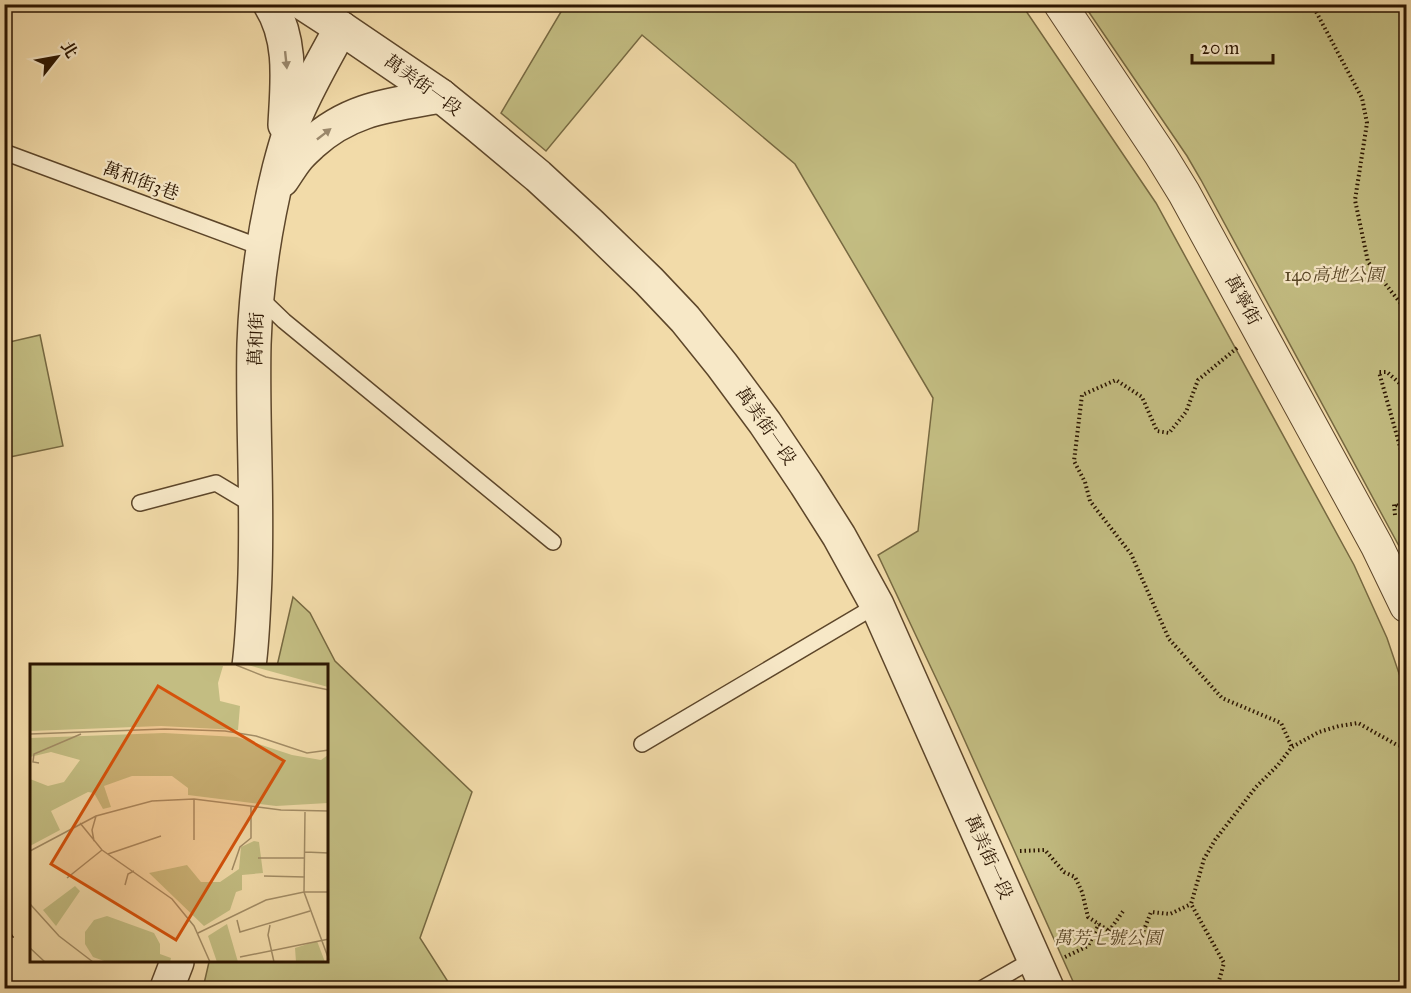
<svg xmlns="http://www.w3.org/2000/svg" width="1411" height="993" viewBox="0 0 1411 993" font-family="'IM FELL Great Primer','Noto Serif TC',serif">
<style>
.green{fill:#c3bd82;stroke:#776941;stroke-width:1.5}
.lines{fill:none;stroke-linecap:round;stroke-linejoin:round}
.service-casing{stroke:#5d462a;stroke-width:18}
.minor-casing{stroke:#5d462a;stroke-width:34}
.tertiary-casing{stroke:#5d462a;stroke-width:36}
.path{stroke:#2b1500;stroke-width:4;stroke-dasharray:1.5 3;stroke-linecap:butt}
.service{stroke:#f7e8c7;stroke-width:15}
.minor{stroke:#f7e8c7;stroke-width:32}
.tertiary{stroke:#f7e8c7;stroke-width:33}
.oneway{fill:#9b896d}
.labels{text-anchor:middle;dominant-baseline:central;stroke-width:4.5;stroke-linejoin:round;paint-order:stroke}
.street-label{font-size:18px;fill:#2b1500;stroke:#f7e8c7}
.park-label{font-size:18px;font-style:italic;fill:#594727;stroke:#f7e8c7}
.inset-road{fill:none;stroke:#a28c65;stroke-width:1.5}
.view{fill:#d5520b;fill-opacity:0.15;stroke:#d5520b;stroke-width:3}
.inset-edge{fill:none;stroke:#2b1500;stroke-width:3}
</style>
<rect width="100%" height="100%" fill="#f2dba9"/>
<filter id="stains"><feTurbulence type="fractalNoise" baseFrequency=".00333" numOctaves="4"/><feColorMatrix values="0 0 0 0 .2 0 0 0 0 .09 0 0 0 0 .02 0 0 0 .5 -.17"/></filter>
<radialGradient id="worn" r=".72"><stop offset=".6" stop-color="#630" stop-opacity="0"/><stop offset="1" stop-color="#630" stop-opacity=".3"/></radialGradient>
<!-- green -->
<g class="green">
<polygon points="565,5 1022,5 1156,203 1354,565 1387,638 1406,694 1406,988 1076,988 951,710 878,555 918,531 933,398 795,164 642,35 546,151 501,113"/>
<polygon points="1084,5 1406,5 1406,559 1201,180 1187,156"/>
<polygon points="40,335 63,446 5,458 5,343"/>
<polygon points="293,597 310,613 335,661 472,792 420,938 452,988 203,988 209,962 327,962 327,666 277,666"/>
</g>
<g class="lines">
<!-- service casing -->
<g class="service-casing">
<g id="service">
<polyline points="4,152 263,248"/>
<polyline points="258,296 284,321 553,542"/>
<polyline points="140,503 216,483 256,507"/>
<polyline points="642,744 877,605"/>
<polyline points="983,988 1034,959"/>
</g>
</g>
<!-- minor casing -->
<g class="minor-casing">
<polyline id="minor" points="1060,4 1160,154 1184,193 1377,546 1406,606"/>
</g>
<!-- tertiary casing -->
<g class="tertiary-casing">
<g id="tertiary">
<path d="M 270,4 C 293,40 287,85 285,125"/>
<polyline points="304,4 341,28 441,96 477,125 538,176 590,224 649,281 685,319 722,365 765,423 806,484 839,536 877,605 1047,988"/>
<path d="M 282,180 C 287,173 292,164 298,157 C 302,152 307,148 311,144 C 350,108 391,105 441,96"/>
<path d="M 249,666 C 252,643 253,621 254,598 C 259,513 252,429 254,344 C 256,285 265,226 279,169 C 284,150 289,130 297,113 C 310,83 326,56 341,28"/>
<polyline points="167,988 177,962"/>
</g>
</g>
<!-- path -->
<g class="path">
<polyline points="1312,4 1362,98 1367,123 1355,200 1368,262 1406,310"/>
<polyline points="1237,348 1198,380 1186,412 1169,433 1157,431 1142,397 1116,380 1082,395 1074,461 1085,482 1090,501 1131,554 1169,639 1222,698 1281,723 1292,747"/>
<polyline points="1406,389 1387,372 1379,372 1406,468"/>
<polyline points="1406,488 1402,490 1406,507"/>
<polyline points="1395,515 1394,504 1406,510"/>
<polyline points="1020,851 1045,850 1064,872 1075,877 1082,892 1088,917 1109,931 1140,940 1151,912 1170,914 1191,904"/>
<polyline points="1109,931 1124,910"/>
<polyline points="4,941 14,935"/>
<polyline points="1065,957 1088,946 1099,924"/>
<polyline points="1217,988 1224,963 1191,904 1204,859 1215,840 1256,787 1278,765 1292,747 1319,732 1339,726 1358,723 1397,745 1406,747"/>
</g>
<!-- service -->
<use href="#service" class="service"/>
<!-- minor -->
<use href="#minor" class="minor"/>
<!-- tertiary -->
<use href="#tertiary" class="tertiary"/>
</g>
<!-- one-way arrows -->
<defs><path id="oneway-solid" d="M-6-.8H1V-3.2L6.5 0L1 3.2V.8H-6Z" transform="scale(1.5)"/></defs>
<g class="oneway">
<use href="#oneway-solid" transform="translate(286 60) rotate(84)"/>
<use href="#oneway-solid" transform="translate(324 134) rotate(-38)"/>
</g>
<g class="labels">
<!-- street labels -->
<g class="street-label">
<text transform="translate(423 85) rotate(36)">萬美街一段</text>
<text transform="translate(141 181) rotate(20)">萬和街3巷</text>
<text transform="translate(1243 300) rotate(61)">萬寧街</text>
<text transform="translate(256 339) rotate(-88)">萬和街</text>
<text transform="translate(766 426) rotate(55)">萬美街一段</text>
<text transform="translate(989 857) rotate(66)">萬美街一段</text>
</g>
<!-- park labels -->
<g class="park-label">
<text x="1334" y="275">140高地公園</text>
<text x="1108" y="938">萬芳七號公園</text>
</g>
</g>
<!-- overview -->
<g transform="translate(30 664)">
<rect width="298" height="298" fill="#f2dba9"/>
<path d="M 0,1 L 193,2 L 188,19 L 190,37 L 210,42 L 208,66 L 131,62 L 0,67 ZM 218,1 L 294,1 L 298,2 L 298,23 ZM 134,69 L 207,73 L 262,91 L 291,96 L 298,91 L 298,139 L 246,142 L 158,131 L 158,124 L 142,112 L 102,112 L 74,122 L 81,143 L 73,145 L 64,129 L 58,128 L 21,147 L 30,166 L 0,182 L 0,115 L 18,122 L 34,118 L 50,96 L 21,88 L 0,93 L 0,74 ZM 224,177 L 229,178 L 233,209 L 212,211 L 212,226 L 206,228 L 200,246 L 174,262 L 119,209 L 157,201 L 171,218 L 190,218 L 209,205 L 211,183 ZM 45,222 L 50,227 L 26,262 L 13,246 ZM 77,252 L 124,269 L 130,280 L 130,290 L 141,294 L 140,298 L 77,298 L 63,293 L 55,280 L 55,268 L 64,256 ZM 197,260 L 208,298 L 187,298 L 178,272 ZM 287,277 L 295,298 L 266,298 L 265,284 Z" fill="#c3bd82"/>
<path class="inset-road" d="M 206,1 L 236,13 L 299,26M 0,70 L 135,65 L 195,67 L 226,72 L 277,89 L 299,86M 9,99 L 3,98 L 4,90 L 51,70M 275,148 L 274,228 L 299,296M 50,159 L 72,186 L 142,235 L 164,262 L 180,298M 164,176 L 164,135M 64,177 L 62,166 L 66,152M 0,187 L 66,152 L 122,137 L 164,135 L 251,146 L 299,147M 275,188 L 299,189M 78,190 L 131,172M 228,194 L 275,194M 202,206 L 210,183 L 221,174 L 221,142M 234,212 L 275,213M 37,214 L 72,186M 95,221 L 98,210 L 104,207M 0,240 L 29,272 L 63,298M 207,256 L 210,268 L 280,247M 240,261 L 238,271 L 244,298M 168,269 L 236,236 L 274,228 L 299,228M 0,284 L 15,298M 210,293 L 299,275"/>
<path class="view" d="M 128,22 L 254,97 L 146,276 L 21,200 Z"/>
<rect width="298" height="298" class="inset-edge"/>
</g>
<!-- margin -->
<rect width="1411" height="993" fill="none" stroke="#f2dba9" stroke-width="24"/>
<rect x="6" y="6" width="1399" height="981" fill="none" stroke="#2b1500" stroke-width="3"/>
<rect x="12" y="12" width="1387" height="969" fill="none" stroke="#2b1500" stroke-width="1.5"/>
<!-- north arrow -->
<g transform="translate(57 57) rotate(59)" stroke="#f7e8c7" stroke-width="4.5" paint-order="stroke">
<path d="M0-4.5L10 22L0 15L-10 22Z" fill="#2b1500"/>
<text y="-9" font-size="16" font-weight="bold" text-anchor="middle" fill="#2b1500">北</text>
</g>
<!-- scale -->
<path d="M1192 54v9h81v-9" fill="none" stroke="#2b1500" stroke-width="3"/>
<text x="1201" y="54" font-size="18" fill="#2b1500" stroke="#f7e8c7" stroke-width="4.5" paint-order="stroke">20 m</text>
<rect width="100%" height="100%" filter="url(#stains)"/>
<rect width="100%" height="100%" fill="url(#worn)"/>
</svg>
